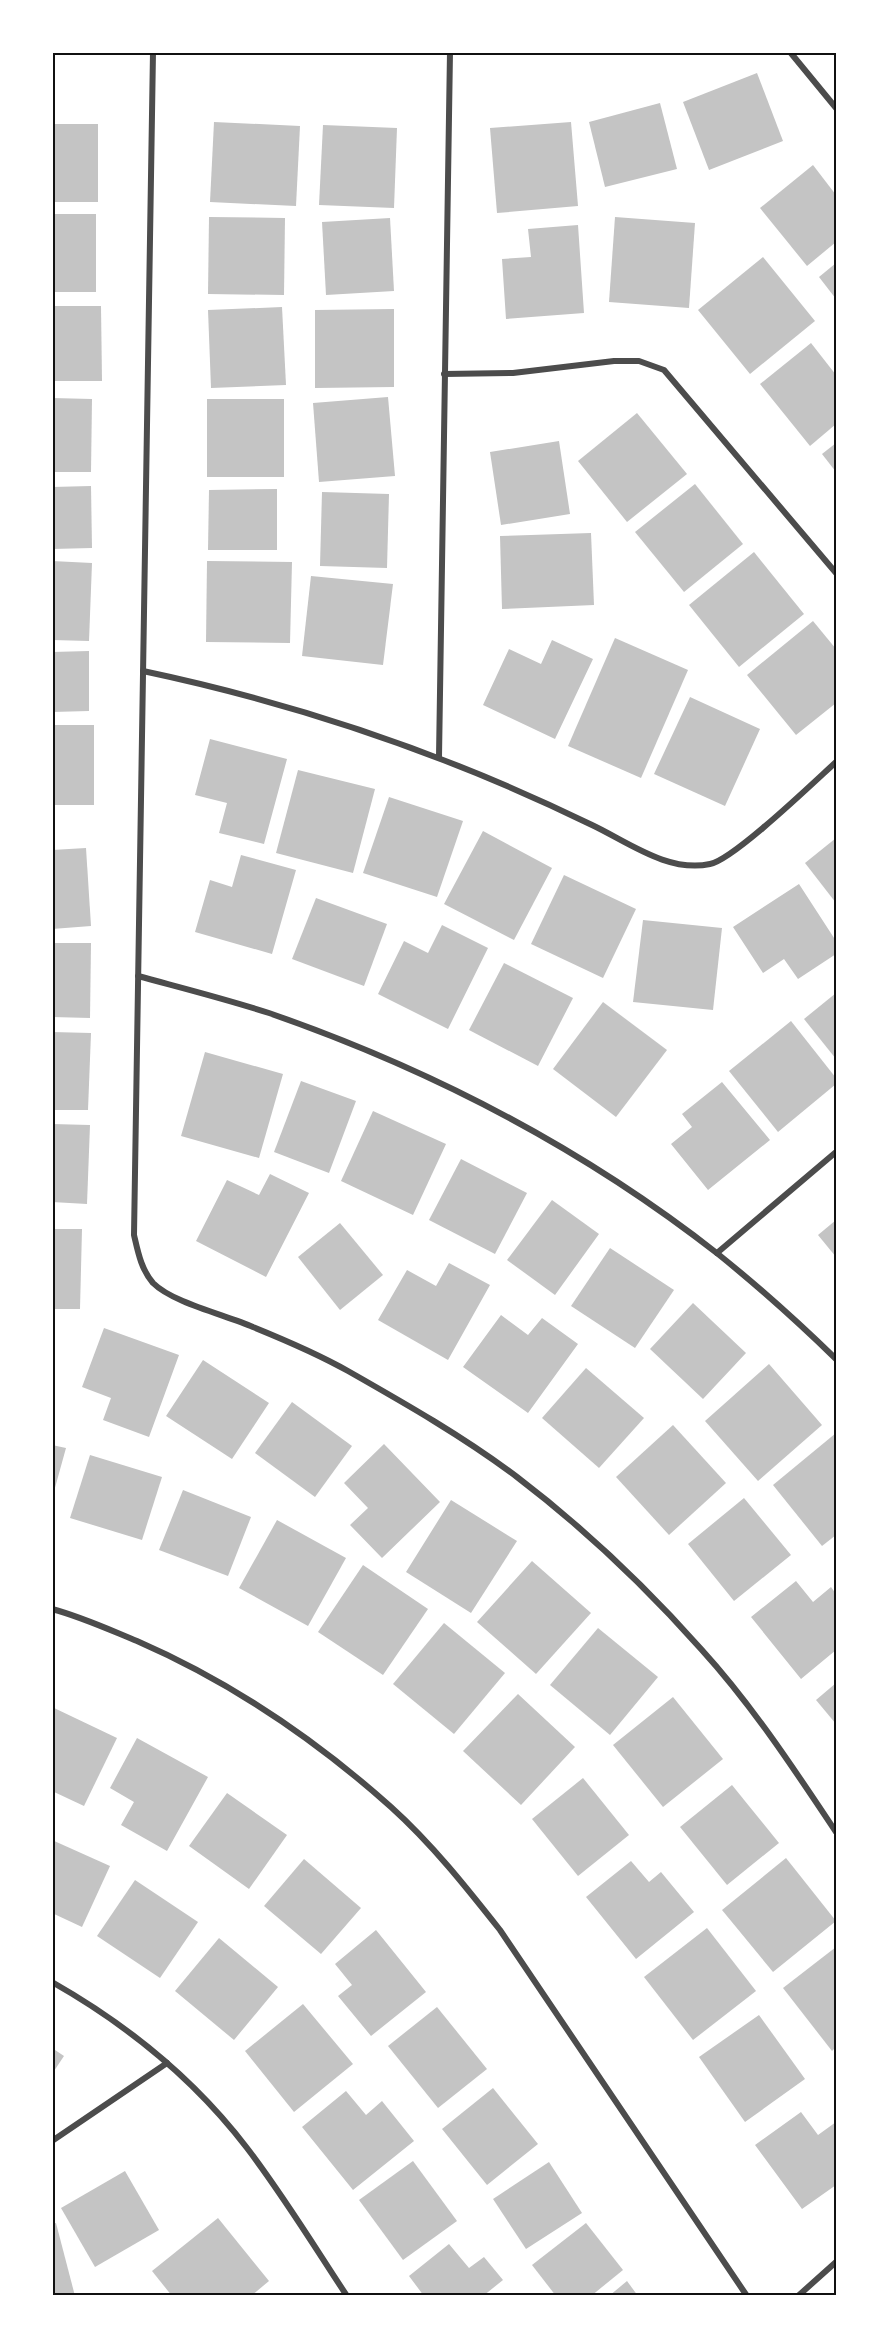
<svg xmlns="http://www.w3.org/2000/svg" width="889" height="2348" viewBox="0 0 889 2348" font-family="'Source Sans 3',sans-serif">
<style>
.building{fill:#c4c4c4}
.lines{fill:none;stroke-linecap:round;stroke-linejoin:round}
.minor{stroke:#4c4c4c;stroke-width:6}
.neatline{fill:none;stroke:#111;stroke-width:2}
</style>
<rect width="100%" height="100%" fill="#fff"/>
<!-- building -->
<g class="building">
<polygon points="757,73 783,141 709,170 683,102"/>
<polygon points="660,103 677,169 605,187 589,122"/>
<polygon points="214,122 300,126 296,206 210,202"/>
<polygon points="571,122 578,206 497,213 490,128"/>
<rect x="52" y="124" width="46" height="78"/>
<polygon points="323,125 397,128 394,208 319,205"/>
<polygon points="813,165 836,195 836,242 807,266 760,208"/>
<rect x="52" y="214" width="44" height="78"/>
<polygon points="209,217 285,218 284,295 208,294"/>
<polygon points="615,217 695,223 689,308 609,302"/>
<polygon points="390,218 394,291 326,295 322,222"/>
<polygon points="578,225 584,313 506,319 502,259 531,257 528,229"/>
<polygon points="763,257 815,321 750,374 698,310"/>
<polygon points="836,263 836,299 819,277"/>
<polygon points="52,306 101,306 102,381 52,381"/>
<polygon points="282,307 286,385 211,388 208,310"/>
<polygon points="394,309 394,387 315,388 315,310"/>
<polygon points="811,343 836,375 836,424 810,446 760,384"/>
<polygon points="388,397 395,476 319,482 313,403"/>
<polygon points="52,398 92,399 91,472 52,472"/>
<rect x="207" y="399" width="77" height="78"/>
<polygon points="637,413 687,474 627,522 578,461"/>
<polygon points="559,441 570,514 501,525 490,452"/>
<polygon points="836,443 836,472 822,454"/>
<polygon points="695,484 743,544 684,592 635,532"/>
<polygon points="91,486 92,548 52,549 52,487"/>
<polygon points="277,489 277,550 208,550 209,490"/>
<polygon points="322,492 389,494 387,568 320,566"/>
<polygon points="591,533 594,605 502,609 500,536"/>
<polygon points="754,552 804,614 739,667 689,605"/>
<polygon points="52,561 92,563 89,641 52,640"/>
<polygon points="207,561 292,562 290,643 206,642"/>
<polygon points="311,576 393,584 383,665 302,656"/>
<polygon points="813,621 836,649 836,703 796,735 747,675"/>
<polygon points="615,638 688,670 641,778 568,746"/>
<polygon points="552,640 593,659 555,739 483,705 509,649 541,664"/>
<polygon points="89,651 89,711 52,712 52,652"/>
<polygon points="690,697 760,729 725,806 654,774"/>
<rect x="52" y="725" width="42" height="80"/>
<polygon points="210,739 287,759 264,844 219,833 227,803 195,795"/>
<polygon points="298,770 375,789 353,873 276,853"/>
<polygon points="389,797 463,821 437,897 363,873"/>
<polygon points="483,831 552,868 514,940 444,904"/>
<polygon points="836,838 836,903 805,863"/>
<polygon points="86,848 91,926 52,929 52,850"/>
<polygon points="241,855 296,870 272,954 195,932 210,880 232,887"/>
<polygon points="564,875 636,909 603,978 531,944"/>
<polygon points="799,884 836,941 836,954 798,979 784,959 763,973 733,927"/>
<polygon points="316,898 387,924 364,986 292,959"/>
<polygon points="643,920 722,928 713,1010 633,1002"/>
<polygon points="442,925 488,948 448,1029 378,994 404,941 428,953"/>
<polygon points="52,943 91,943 90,1018 52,1017"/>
<polygon points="504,963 573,998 538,1066 469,1030"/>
<polygon points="836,993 836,1059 804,1019"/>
<polygon points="603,1002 667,1050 616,1117 553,1069"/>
<polygon points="791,1021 836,1078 836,1084 778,1132 729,1071"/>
<polygon points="52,1032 91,1033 88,1110 52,1110"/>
<polygon points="205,1052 283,1074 259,1158 181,1136"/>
<polygon points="301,1081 356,1101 329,1173 274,1152"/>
<polygon points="722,1082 770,1140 708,1190 671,1144 692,1127 682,1114"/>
<polygon points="373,1111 446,1144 413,1215 341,1181"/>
<polygon points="52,1124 90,1125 87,1204 52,1202"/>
<polygon points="461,1159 527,1193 495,1254 429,1220"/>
<polygon points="270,1174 309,1193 266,1277 196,1241 227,1180 259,1195"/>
<polygon points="552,1200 599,1234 555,1295 507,1260"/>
<polygon points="836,1220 836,1257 818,1235"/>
<polygon points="340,1223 383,1275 340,1310 298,1257"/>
<polygon points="52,1229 82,1229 80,1309 52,1309"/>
<polygon points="610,1248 674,1290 635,1348 571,1306"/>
<polygon points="449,1263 490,1285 448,1360 378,1320 407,1270 436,1286"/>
<polygon points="693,1303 746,1353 703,1399 650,1349"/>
<polygon points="501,1315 528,1335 542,1318 578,1344 528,1413 463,1367"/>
<polygon points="104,1328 179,1355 149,1437 103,1420 111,1398 82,1387"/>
<polygon points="203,1360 269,1403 232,1459 166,1416"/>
<polygon points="769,1364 822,1425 758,1481 705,1421"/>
<polygon points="586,1368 644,1418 599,1468 542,1418"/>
<polygon points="292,1402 352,1446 315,1497 255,1453"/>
<polygon points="673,1425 726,1483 669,1535 616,1477"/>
<polygon points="836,1433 836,1535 822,1546 773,1485"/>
<polygon points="384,1444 440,1502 382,1558 350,1525 368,1508 344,1483"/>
<polygon points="52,1445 66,1448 53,1495 52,1495"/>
<polygon points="90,1455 162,1477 142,1540 70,1518"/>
<polygon points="183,1490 251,1517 228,1576 159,1550"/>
<polygon points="744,1498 791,1555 734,1601 688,1544"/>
<polygon points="451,1500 517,1541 471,1613 406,1572"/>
<polygon points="277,1520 346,1558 308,1626 239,1588"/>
<polygon points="532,1561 591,1613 536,1674 477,1622"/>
<polygon points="363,1565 428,1609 383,1675 318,1632"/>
<polygon points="796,1581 813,1602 831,1587 836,1594 836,1650 801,1679 751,1617"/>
<polygon points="444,1623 505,1673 454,1734 393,1684"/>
<polygon points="598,1628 658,1677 610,1735 550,1685"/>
<polygon points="836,1683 836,1724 816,1700"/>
<polygon points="518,1694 575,1747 521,1805 463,1751"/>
<polygon points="673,1697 723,1759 663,1807 613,1745"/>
<polygon points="52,1707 117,1738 84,1806 52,1791"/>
<polygon points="137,1738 208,1777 167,1851 121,1825 134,1802 110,1788"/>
<polygon points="583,1778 629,1835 578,1876 532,1819"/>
<polygon points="732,1785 779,1843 727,1885 680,1827"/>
<polygon points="227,1793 287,1835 249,1889 189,1846"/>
<polygon points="52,1840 110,1866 82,1927 52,1913"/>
<polygon points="786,1858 836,1921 773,1972 722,1910"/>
<polygon points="304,1859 361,1908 321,1954 264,1906"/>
<polygon points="631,1861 649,1882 661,1872 694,1912 636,1959 586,1897"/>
<polygon points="135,1880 198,1922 160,1978 97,1936"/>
<polygon points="707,1928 756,1991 693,2040 644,1977"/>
<polygon points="376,1930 426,1992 371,2036 338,1996 352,1985 335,1964"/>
<polygon points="219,1938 278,1987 234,2040 175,1991"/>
<polygon points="836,1947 836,2047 832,2051 783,1988"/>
<polygon points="303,2004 353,2064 294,2112 245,2051"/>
<polygon points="437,2007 487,2069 438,2108 388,2046"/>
<polygon points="759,2015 805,2079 745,2122 699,2057"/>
<polygon points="52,2048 64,2056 52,2074"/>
<polygon points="493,2088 538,2144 487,2185 442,2129"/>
<polygon points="346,2091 366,2115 382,2101 414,2141 353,2190 302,2127"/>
<polygon points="801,2112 818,2135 836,2122 836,2185 802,2209 755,2145"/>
<polygon points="413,2161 457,2221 403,2260 359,2200"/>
<polygon points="549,2162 582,2213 526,2249 493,2199"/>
<polygon points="125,2171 159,2230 95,2267 61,2208"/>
<polygon points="218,2218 269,2281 251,2296 172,2296 152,2271"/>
<polygon points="56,2223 75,2296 52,2296 52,2224"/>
<polygon points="586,2223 623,2270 591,2296 556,2296 532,2265"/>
<polygon points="449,2244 469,2268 484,2257 503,2280 483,2296 424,2296 409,2276"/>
<polygon points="627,2281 638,2296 609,2296"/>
</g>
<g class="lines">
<!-- minor -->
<g class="minor">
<path d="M 153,52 L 134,1235 C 138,1252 141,1269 153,1283 C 173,1303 226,1315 253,1327 C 285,1340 318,1354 348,1371 C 406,1404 464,1437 517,1477 C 584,1528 645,1586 701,1649 C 752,1705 794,1769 836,1832"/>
<polyline points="790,52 836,108"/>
<polyline points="444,374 513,373 614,361 639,361 664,370 836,573"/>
<path d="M 143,671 C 299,704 449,755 592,825 C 628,842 668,873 710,864 C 733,860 814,782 836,762"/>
<polyline points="439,757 450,52"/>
<path d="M 138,976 C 182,988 226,999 269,1013 C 430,1069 584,1149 718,1254 C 759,1287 798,1322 836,1359"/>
<polyline points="717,1253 836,1152"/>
<path d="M 52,1609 C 82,1617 110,1630 137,1641 C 231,1682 315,1739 391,1807 C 432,1844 466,1887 500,1930 L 747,2296"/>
<path d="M 52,1982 C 126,2024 195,2080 247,2148 C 283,2195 314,2246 347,2296"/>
<polyline points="52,2141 167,2063"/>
<polyline points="798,2296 836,2262"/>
</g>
</g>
<!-- border -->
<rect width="889" height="2348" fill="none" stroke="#ffffff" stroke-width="108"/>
<rect x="54" y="54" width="781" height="2240" class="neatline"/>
</svg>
